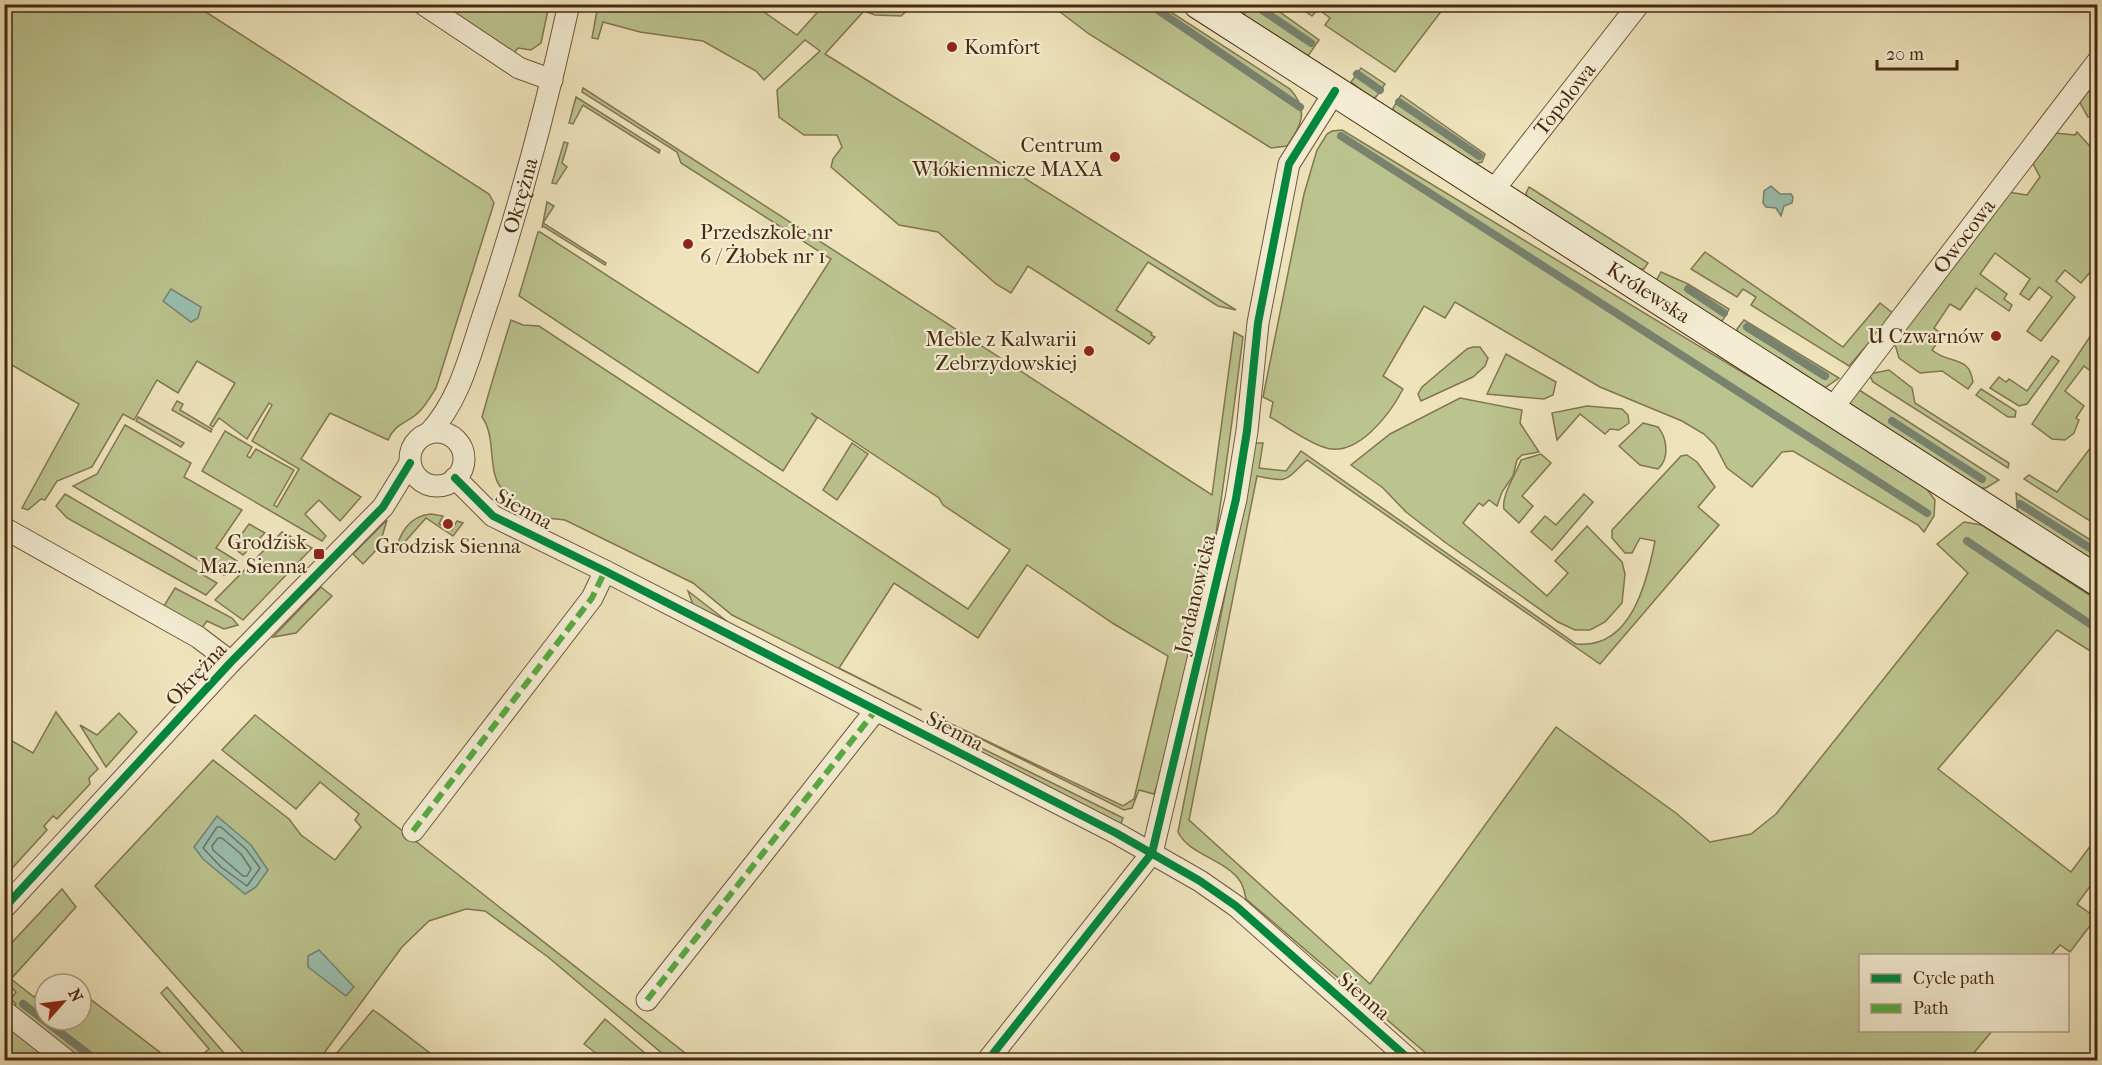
<svg xmlns="http://www.w3.org/2000/svg" width="2102" height="1065" viewBox="0 0 2102 1065" font-family="'IM FELL French Canon',serif">
<style>
.green{fill:#bbc38e;stroke:#827650;stroke-width:1.5}
.water{fill:#99beae;stroke:#79826f;stroke-width:1.5}
.lines{fill:none;stroke-linecap:round;stroke-linejoin:round}
.shore{stroke:#707460;stroke-width:1.5}
.stream{stroke:#79826f;stroke-width:8}
.minor-casing{stroke:#72583c;stroke-width:23}
.secondary-casing{stroke:#482911;stroke-width:32}
.minor{stroke:#f4edd3;stroke-width:21}
.secondary{stroke:#f4edd3;stroke-width:30}
.quiet{stroke:#56ab42;stroke-width:6;stroke-dasharray:12 6;stroke-linecap:butt}
.cycleway-casing{stroke:#f4edd3;stroke-width:11}
.cycleway{stroke:#00873e;stroke-width:8}
.poi-dot{fill:#8f2418;stroke:#f4edd3;stroke-width:2}
.labels{text-anchor:middle;dominant-baseline:central;stroke-width:4.5;stroke-linejoin:round;paint-order:stroke}
.poi-label{font-size:21px;fill:#482911;stroke:#f4edd3;text-anchor:end}
.street-label{font-size:21px;fill:#482911;stroke:#f4edd3}
</style>
<rect width="100%" height="100%" fill="#eee3bb"/>
<filter id="stains"><feTurbulence type="fractalNoise" baseFrequency=".00333" numOctaves="4"/><feColorMatrix values="0 0 0 0 .2 0 0 0 0 .09 0 0 0 0 .02 0 0 0 .5 -.17"/></filter>
<radialGradient id="worn" r=".72"><stop offset=".6" stop-color="#630" stop-opacity="0"/><stop offset="1" stop-color="#630" stop-opacity=".3"/></radialGradient>
<!-- green -->
<g class="green">
<path d="M 5,5 L 195,5 L 489,194 L 494,203 L 436,388 C 431,396 426,405 419,412 C 408,423 395,423 388,440 L 330,413 L 301,459 L 361,497 L 340,521 L 319,500 L 305,514 L 326,536 L 322,541 L 202,471 L 225,431 L 252,447 L 247,456 L 250,458 L 256,449 L 294,470 L 274,505 L 277,507 L 299,469 L 252,441 L 272,405 L 269,403 L 247,439 L 219,418 L 213,427 L 210,425 L 235,383 L 197,361 L 178,393 L 157,380 L 134,420 L 123,414 L 92,467 L 57,481 L 45,500 L 41,499 L 28,510 L 22,508 L 79,404 L 5,361 Z"/>
<polygon points="437,5 549,5 541,43 531,50 518,48 513,54"/>
<polygon points="598,5 754,5 797,35 824,5 913,5 901,16 875,15 864,11 825,54 1236,310 1218,306 1148,262 1116,310 1152,333 1151,335 1155,337 1149,344 1028,266 1011,293 996,284 938,232 899,225 831,167 833,159 842,147 837,135 804,135 779,117 777,90 820,51 805,40 764,80 756,71 703,41 640,32 603,22 598,39 592,38"/>
<path d="M 1051,5 L 1160,5 L 1290,89 C 1309,110 1302,125 1287,146 L 1271,148 L 1089,34 Z"/>
<polygon points="1246,5 1270,5 1319,40 1308,56 1245,16 1243,8"/>
<polygon points="1296,5 1446,4 1446,5 1395,72 1325,25 1330,18 1318,9 1312,16"/>
<polygon points="1361,68 1385,84 1376,97 1372,98 1351,82"/>
<polygon points="2097,77 2097,114 2088,117 2079,101"/>
<path d="M 583,88 L 1212,495 L 1234,332 L 1243,337 C 1223,488 1206,650 1154,794 L 1139,790 L 1132,808 L 1124,810 L 945,721 L 1123,806 L 1134,799 L 1168,656 L 1114,624 L 1027,565 L 978,638 L 894,583 L 839,668 L 922,710 L 732,615 L 693,583 L 565,520 L 538,517 L 501,499 L 505,492 C 485,475 498,439 482,417 C 490,388 501,352 511,320 L 523,325 L 539,326 L 968,609 L 1010,550 L 943,505 L 939,498 L 811,413 L 817,418 L 783,471 L 519,296 L 538,232 L 540,232 L 758,373 L 831,259 L 681,163 L 677,152 L 582,92 Z"/>
<polygon points="1401,95 1485,154 1482,162 1473,164 1394,112 1393,108"/>
<polygon points="576,97 660,150 659,153 583,105 573,124 569,123"/>
<path d="M 1342,130 L 1899,467 L 1923,484 L 1935,500 L 1934,516 L 1924,532 L 1918,525 L 1793,451 L 1782,452 L 1752,487 L 1727,468 L 1715,445 L 1704,434 L 1682,421 L 1600,387 L 1455,302 L 1445,318 L 1424,306 L 1383,376 L 1403,389 C 1390,414 1356,460 1323,447 C 1304,440 1287,427 1270,417 L 1273,402 L 1263,397 L 1304,194 L 1317,150 L 1327,134 L 1332,131 Z"/>
<path d="M 2077,132 L 2097,154 L 2097,264 L 2081,283 L 2065,270 L 2056,281 L 2075,297 L 2041,341 L 2027,331 L 2052,297 L 2039,287 L 2029,300 L 2020,294 L 2030,279 L 1995,253 L 1980,274 L 2007,294 L 2004,299 L 2012,305 L 2009,311 L 1976,288 L 1960,310 L 1950,304 L 1934,328 L 1943,335 L 1932,350 C 1949,365 1969,354 1973,382 L 1968,389 L 1942,371 L 1920,373 L 1899,358 L 1894,341 L 2008,192 L 2027,195 L 2040,177 L 2032,162 L 2055,133 L 2075,135 Z"/>
<polygon points="564,142 568,143 562,163 567,167 556,184 552,183"/>
<polygon points="1529,187 1648,263 1644,269 1637,269 1528,201 1526,193"/>
<polygon points="547,202 554,206 543,223 606,263 605,265 543,226 542,228"/>
<polygon points="1705,252 1843,347 1880,303 1894,314 1849,366 1751,305 1756,297 1743,289 1737,297 1691,269"/>
<polygon points="1661,272 1688,284 1729,309 1723,320 1719,322 1659,285 1657,279"/>
<polygon points="1744,320 1839,378 1823,389 1739,335 1737,329"/>
<polygon points="2097,326 2097,376 2084,366 2065,391 2084,406 2076,418 2079,420 2074,433 2065,440 2052,439 2032,424"/>
<polygon points="1473,347 1480,347 1488,358 1485,366 1473,377 1421,401 1418,394 1422,387 1467,349"/>
<polygon points="1506,354 1556,382 1553,395 1544,399 1487,394"/>
<polygon points="2052,356 2059,361 2027,404 2019,406 1990,388 1999,377 2006,382 2009,379 2027,391"/>
<polygon points="1889,370 1912,388 1915,403 2009,463 2008,468 1873,382 1869,374"/>
<polygon points="1853,386 1999,480 1986,488 1977,488 1850,407 1848,395"/>
<polygon points="1981,389 2016,411 2015,417 2008,417 1976,395"/>
<polygon points="1460,398 1522,410 1520,423 1539,452 1522,455 1517,460 1513,476 1502,492 1497,506 1489,500 1483,506 1479,503 1463,523 1547,596 1568,573 1555,561 1587,526 1622,562 1625,574 1622,603 1605,622 1590,630 1575,630 1558,622 1446,543 1406,512 1383,488 1351,465 1390,434"/>
<polygon points="177,401 183,404 180,410 212,429 211,432 172,410"/>
<polygon points="1587,406 1622,409 1628,415 1629,423 1619,430 1610,429 1605,434 1580,414 1557,440 1552,413"/>
<polygon points="138,417 184,443 181,447 136,421"/>
<path d="M 1643,423 L 1658,427 C 1667,438 1670,458 1658,469 L 1640,465 L 1619,446 Z"/>
<polygon points="125,425 191,463 184,477 242,510 216,548 237,561 224,575 73,486 97,474"/>
<polygon points="852,443 868,454 837,500 823,490"/>
<path d="M 1255,443 L 1263,443 L 1259,468 L 1286,471 L 1301,451 L 1576,644 C 1631,650 1647,582 1655,541 L 1640,538 L 1632,553 L 1625,553 L 1612,538 L 1612,530 L 1681,456 L 1687,455 L 1697,462 L 1715,487 L 1698,507 L 1719,525 L 1600,664 L 1307,460 C 1285,481 1288,483 1257,476 L 1189,820 L 1370,984 L 1556,727 L 1676,813 L 1710,842 L 1751,834 L 1776,814 L 1968,573 L 1937,544 L 1964,522 L 1982,525 L 2097,600 L 2097,638 L 2092,652 L 2057,630 L 1938,769 L 2071,872 L 2097,837 L 2097,877 L 2077,904 L 2096,918 L 2070,952 L 2060,945 L 2051,955 L 1860,956 L 1860,1030 L 1992,1031 L 1968,1060 L 1434,1060 L 1246,899 C 1245,894 1243,885 1240,881 C 1225,859 1189,855 1178,832 Z"/>
<polygon points="2097,444 2097,518 2090,521 2024,479 2029,475 2057,492 2091,447"/>
<path d="M 1541,454 L 1551,463 L 1522,496 L 1533,506 L 1519,523 L 1504,509 C 1501,496 1516,474 1521,460 Z"/>
<polygon points="2016,493 2097,544 2097,564 2018,516"/>
<polygon points="65,494 217,583 206,595 67,518 56,506"/>
<polygon points="1584,494 1593,502 1552,550 1531,532 1545,516 1556,525"/>
<path d="M 431,514 L 443,516 L 439,524 L 452,530 L 457,521 L 463,523 L 453,536 L 426,518 L 394,554 C 400,534 408,516 431,514 Z"/>
<polygon points="387,520 379,547 363,564 353,554"/>
<polygon points="249,524 265,533 243,555 232,547"/>
<polygon points="282,532 312,548 243,620 215,600"/>
<polygon points="321,587 332,596 296,633 273,637"/>
<polygon points="175,588 232,618 238,625 224,629 207,621 202,628 164,606"/>
<polygon points="688,591 728,622 693,605"/>
<polygon points="56,712 98,769 89,778 90,784 57,819 53,816 44,826 47,830 5,876 5,737 33,753"/>
<polygon points="119,713 137,732 106,767 80,725 97,735"/>
<polygon points="255,715 694,1060 670,1060 548,957 485,911 466,909 429,921 402,947 319,1060 250,1060 95,886 213,760 289,819 301,835 335,860 361,827 355,820 359,814 320,782 296,809 222,750"/>
<polygon points="937,726 1123,818 1121,824 938,731"/>
<polygon points="62,889 76,907 11,979 34,997 45,987 45,1020 81,1020 81,992 170,1060 77,1060 20,1016 14,1007 16,1004 11,999 16,992 5,981 4,951"/>
<polygon points="167,987 230,1060 231,1060 196,1060 209,1049 161,993"/>
<polygon points="373,1010 379,1014 439,1060 331,1060"/>
<polygon points="605,1019 653,1060 605,1060 584,1044"/>
<polygon points="5,1022 52,1060 5,1060"/>
</g>
<!-- water -->
<g class="water">
<polygon points="1771,186 1780,194 1791,194 1793,197 1792,203 1784,206 1781,216 1776,208 1766,207 1763,203 1764,191"/>
<polygon points="171,289 201,307 198,318 191,322 163,301"/>
<polygon points="217,816 251,845 268,870 256,887 245,894 203,859 194,847"/>
<polygon points="319,950 354,987 346,996 308,967 308,956"/>
</g>
<g class="lines">
<!-- shore -->
<g class="shore">
<polygon points="217,827 221,827 246,849 260,868 247,886 221,867 203,848"/>
<polygon points="218,838 222,838 241,854 251,869 247,876 243,876 213,850 212,846"/>
</g>
<!-- stream -->
<g class="stream">
<polyline points="1149,4 1300,107"/>
<polyline points="1253,4 1311,43"/>
<polyline points="1357,74 1380,90"/>
<polyline points="1399,102 1479,156"/>
<polyline points="1341,136 1927,513"/>
<polyline points="1688,289 1724,313"/>
<polyline points="1747,327 1825,376"/>
<polyline points="1892,421 1982,479"/>
<polyline points="2020,504 2098,553"/>
<polyline points="1967,541 2090,624"/>
<polyline points="23,1004 96,1060"/>
</g>
<!-- minor casing -->
<g class="minor-casing">
<g id="minor">
<polyline points="423,4 519,68 552,80"/>
<path id="s1" d="M 1492,192 L 1639,4"/>
<path id="s2" d="M 1831,410 L 2098,61"/>
<circle cx="437" cy="459" r="27"/>
<path id="s3" d="M 429,433 C 460,400 470,354 484,313 C 518,212 546,109 569,4"/>
<polyline points="455,478 493,516 605,571 1116,833 1200,881 1236,906 1410,1060"/>
<polyline points="4,528 198,637 231,662"/>
<polyline points="413,831 592,598 605,571"/>
<polyline points="4,908 231,662 383,507 410,463"/>
<polyline points="647,1000 876,710"/>
<polyline points="4,1011 66,1060"/>
<polyline points="988,1060 1152,853 1236,499 1247,431 1258,323 1289,164 1335,91"/>
</g>
</g>
<!-- secondary casing -->
<g class="secondary-casing">
<g id="secondary">
<path id="s4" d="M 1199,4 L 2098,581"/>
</g>
</g>
<!-- minor -->
<use href="#minor" class="minor"/>
<!-- secondary -->
<use href="#secondary" class="secondary"/>
<!-- quiet -->
<g class="quiet">
<polyline points="413,831 592,598 605,571"/>
<polyline points="647,1000 876,710"/>
</g>
<!-- cycleway casing -->
<g class="cycleway-casing">
<g id="cycleway">
<polyline points="455,478 493,516 605,571 1116,833 1200,881 1236,906 1410,1060"/>
<polyline points="4,908 231,662 383,507 410,463"/>
<polyline points="988,1060 1152,853 1236,499 1247,431 1258,323 1289,164 1335,91"/>
</g>
</g>
<!-- cycleway -->
<use href="#cycleway" class="cycleway"/>
</g>
<!-- markers -->
<g class="poi-dot">
<circle cx="952" cy="47" r="6"/>
<circle cx="1115" cy="157" r="6"/>
<circle cx="688" cy="244" r="6"/>
<circle cx="1996" cy="336" r="6"/>
<circle cx="1089" cy="351" r="6"/>
<circle cx="448" cy="524" r="6"/>
<rect x="313" y="548" width="12" height="12" rx="3"/>
</g>
<g class="labels">
<!-- poi labels -->
<g class="poi-label">
<text x="964" y="47" text-anchor="start">Komfort</text>
<text x="1103" y="145">Centrum<tspan x="1103" dy="24">Włókiennicze MAXA</tspan></text>
<text x="700" y="232" text-anchor="start">Przedszkole nr<tspan x="700" dy="24">6 / Żłobek nr 1</tspan></text>
<text x="1984" y="336">U Czwarnów</text>
<text x="1077" y="339">Meble z Kalwarii<tspan x="1077" dy="24">Zebrzydowskiej</tspan></text>
<text x="307" y="542">Grodzisk<tspan x="307" dy="24">Maz. Sienna</tspan></text>
<text x="448" y="546" text-anchor="middle">Grodzisk Sienna</text>
</g>
<!-- street labels -->
<g class="street-label">
<text stroke="none"><textPath href="#s1" startOffset="118">Topolowa</textPath></text>
<text stroke="none"><textPath href="#s3" startOffset="256">Okrężna</textPath></text>
<text stroke="none"><textPath href="#s2" startOffset="219">Owocowa</textPath></text>
<text stroke="none"><textPath href="#s4" startOffset="534">Królewska</textPath></text>
<text transform="translate(524 509) rotate(29)">Sienna</text>
<text transform="translate(1195 594) rotate(-77)">Jordanowicka</text>
<text transform="translate(196 674) rotate(-47)">Okrężna</text>
<text transform="translate(955 731) rotate(28)">Sienna</text>
<text transform="translate(1364 996) rotate(41)">Sienna</text>
</g>
</g>
<!-- margin -->
<rect width="2102" height="1065" fill="none" stroke="#eee3bb" stroke-width="24"/>
<rect x="6" y="6" width="2090" height="1053" fill="none" stroke="#482911" stroke-width="3"/>
<rect x="12" y="12" width="2078" height="1041" fill="none" stroke="#482911" stroke-width="1.5"/>
<!-- legend -->
<rect x="1859" y="954" width="210" height="78" fill="#f4edd3" stroke="#af9f85" stroke-width="1.5"/>
<rect x="1871" y="974" width="30" height="9" fill="#00873e" stroke="#af9f85" stroke-width="1.5"/>
<text x="1913" y="984" font-size="18" fill="#482911">Cycle path</text>
<rect x="1871" y="1004" width="30" height="9" fill="#56ab42" stroke="#af9f85" stroke-width="1.5"/>
<text x="1913" y="1014" font-size="18" fill="#482911">Path</text>
<!-- north arrow -->
<g transform="translate(63 1002) rotate(62)"><circle r="28" fill="#f4edd3" stroke="#af9f85" stroke-width="1.5"/>
<path d="M0-4.5L10 22L0 15L-10 22Z" fill="#8f2418"/>
<text y="-9" font-size="16" font-weight="bold" text-anchor="middle" fill="#482911">N</text>
</g>
<!-- scale -->
<path d="M1877 60v9h80v-9" fill="none" stroke="#482911" stroke-width="3"/>
<text x="1886" y="60" font-size="18" fill="#482911" stroke="#f4edd3" stroke-width="4.5" paint-order="stroke">20 m</text>
<rect width="100%" height="100%" filter="url(#stains)"/>
<rect width="100%" height="100%" fill="url(#worn)"/>
</svg>
